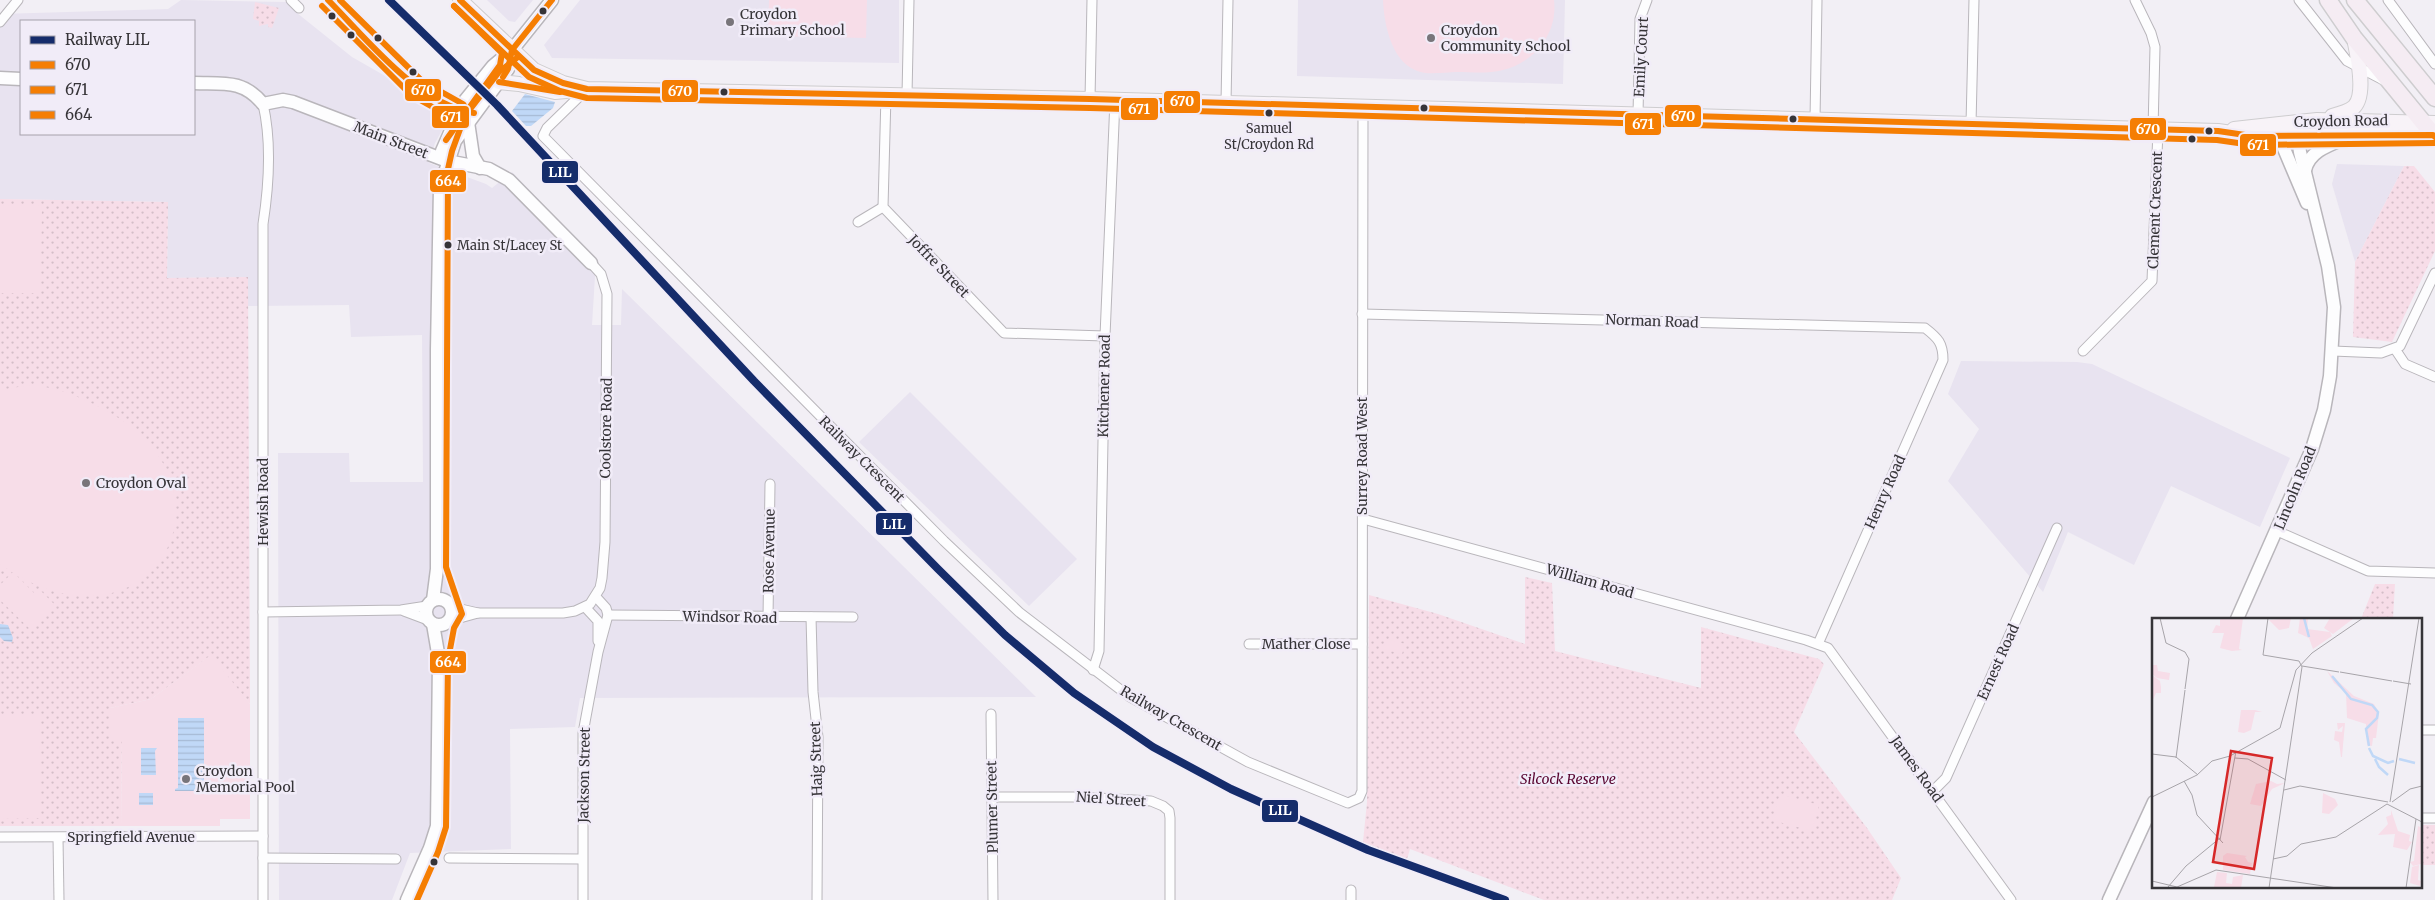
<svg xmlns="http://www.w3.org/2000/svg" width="2435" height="900" viewBox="0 0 2435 900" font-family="Merriweather,serif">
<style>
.built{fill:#e8e3f0;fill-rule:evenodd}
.green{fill:url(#green-dots)}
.pitch{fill:#f7dde8}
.water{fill:url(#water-rules)}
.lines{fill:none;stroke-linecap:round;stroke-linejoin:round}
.street-casing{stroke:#b9b6bb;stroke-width:11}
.secondary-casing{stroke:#b9b6bb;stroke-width:15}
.primary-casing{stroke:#cecdcf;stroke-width:16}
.highway-casing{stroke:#cecdcf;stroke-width:19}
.street{stroke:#fdfdfe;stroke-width:9}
.secondary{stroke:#fdfdfe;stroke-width:12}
.primary{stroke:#f8f3f8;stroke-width:14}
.highway{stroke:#f5ecf3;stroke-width:16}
.bus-1-casing{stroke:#f1ecf8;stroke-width:10}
.bus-2-casing{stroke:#f1ecf8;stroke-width:10}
.bus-3-casing{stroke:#f1ecf8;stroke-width:10}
.bus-1{stroke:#f57e03;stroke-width:6}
.bus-2{stroke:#f57e03;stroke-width:6}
.bus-3{stroke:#f57e03;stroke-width:6}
.rail-1-casing{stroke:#f1ecf8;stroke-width:11}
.rail-1{stroke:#152c6b;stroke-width:8}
.bus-dot{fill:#363438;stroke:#f1ecf8;stroke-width:2}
.poi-dot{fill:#78757a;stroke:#f1ecf8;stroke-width:2}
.labels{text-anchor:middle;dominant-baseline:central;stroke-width:5;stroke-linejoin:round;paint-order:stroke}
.bus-label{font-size:13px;fill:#363438;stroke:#f1ecf8}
.poi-label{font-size:14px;fill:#363438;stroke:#f1ecf8;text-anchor:start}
.street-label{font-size:14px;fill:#363438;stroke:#f1ecf8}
.park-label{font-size:14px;font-style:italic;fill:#580530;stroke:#f1ecf8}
.inset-river{fill:none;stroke:#c0d8f7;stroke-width:2.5}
.inset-road{fill:none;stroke:#a7a4a9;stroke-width:1}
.view{fill:#d62828;fill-opacity:0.15;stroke:#d62828;stroke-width:2.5}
.inset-edge{fill:none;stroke:#363438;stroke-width:2.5}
.line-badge{stroke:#f1ecf8;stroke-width:2}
.badge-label{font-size:14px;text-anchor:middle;font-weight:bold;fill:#fff}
</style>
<defs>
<pattern id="green-dots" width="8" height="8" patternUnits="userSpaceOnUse" patternTransform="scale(1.25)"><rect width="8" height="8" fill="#f7dde8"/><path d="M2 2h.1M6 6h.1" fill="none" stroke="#d4bec8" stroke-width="1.8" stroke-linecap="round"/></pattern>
<pattern id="water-rules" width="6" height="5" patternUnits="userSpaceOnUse" patternTransform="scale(1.25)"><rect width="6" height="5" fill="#c0d8f7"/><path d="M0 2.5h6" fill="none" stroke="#a6bad4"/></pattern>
</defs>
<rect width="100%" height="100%" fill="#f2eff5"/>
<!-- built -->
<g class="built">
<path d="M 181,0 L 287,2 L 297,13 L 352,57 L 443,109 L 445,113 L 445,125 L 435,143 L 429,163 L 486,184 L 492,188 L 512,172 L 596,260 L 592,325 L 621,325 L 622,289 L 1036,697 L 580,698 L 575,727 L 510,729 L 511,849 L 410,853 L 392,900 L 279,900 L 278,453 L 349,453 L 350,482 L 423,482 L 422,335 L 351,337 L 349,305 L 248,306 L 248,277 L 167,278 L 168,202 L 0,199 L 0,14 L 168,9 ZM 21,21 L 194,21 L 194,134 L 21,134 Z"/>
<polygon points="487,0 533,0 515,22 509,21"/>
<polygon points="580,0 899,0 899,63 552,58 544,45"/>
<polygon points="1298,0 1565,0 1563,84 1297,76"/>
<polygon points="2337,164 2404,166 2355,262 2332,184"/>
<polygon points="1961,361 2077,362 2092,364 2290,458 2260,527 2171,486 2134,565 2068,532 2043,592 1948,481 1979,429 1948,394"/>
<polygon points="910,392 1077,559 1029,606 859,442"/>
</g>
<!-- green -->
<g class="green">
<polygon points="255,2 279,8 272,28 268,27 268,24 259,26 259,21 253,19"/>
<polygon points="2404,166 2414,166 2435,192 2435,251 2392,342 2353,337 2355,262"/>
<polygon points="0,199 168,202 167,278 248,277 250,704 210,656 151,699 110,708 122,739 121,826 0,826"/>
<polygon points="1525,577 1552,583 1555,651 1701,688 1701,627 1819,659 1824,664 1794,732 1867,828 1901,878 1892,900 1544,900 1410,849 1407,859 1363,842 1367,802 1369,595 1438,614 1525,644"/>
<polygon points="2375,584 2395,584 2393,619 2361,619"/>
<rect x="2421" y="825" width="14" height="40"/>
</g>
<!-- pitch -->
<g class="pitch">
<polygon points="769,0 867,0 866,38 768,36"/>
<path d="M 1383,0 L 1554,0 C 1558,33 1535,62 1503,70 C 1488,74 1471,72 1457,72 C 1444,72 1426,76 1415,70 C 1391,60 1384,23 1383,0 Z"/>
<polygon points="0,205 42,206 40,293 0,293"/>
<path d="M 30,385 C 57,387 81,397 105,410 C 253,490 146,669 0,564 L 0,390 Z"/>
<polygon points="13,572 34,593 39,589 54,604 30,629 0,600 0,585"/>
<polygon points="1386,639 1405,644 1402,654 1383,649"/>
<polygon points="211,655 250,704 250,819 220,819 220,826 121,826 122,739 111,739 110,708 151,699"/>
<polygon points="0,714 39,714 41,818 0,819"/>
<polygon points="1780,794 1819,805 1812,831 1772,820"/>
</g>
<!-- water -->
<g class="water">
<polygon points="525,94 555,102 553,108 531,126 526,126 512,111"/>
<polygon points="0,624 8,625 13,638 12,642 4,641 0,637"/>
<polygon points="178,718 204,718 204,788 206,791 175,791 175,789 178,788"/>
<polygon points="141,748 157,748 155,751 156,775 141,775"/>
<rect x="139" y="793" width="14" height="12"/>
</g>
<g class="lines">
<!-- street casing -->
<g class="street-casing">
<g id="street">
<polyline points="291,0 299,8"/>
<polyline points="2135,0 2151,33 2155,47 2153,130"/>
<polyline points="2299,0 2347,61 2385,81"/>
<polyline points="2388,0 2435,64"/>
<polyline points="0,22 18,0"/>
<polyline points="587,89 547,128 543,136 944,541 1019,612 1130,697 1248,762 1348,803 1359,798 1362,791 1363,108"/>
<polyline points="886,95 883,207 1004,333 1105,336"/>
<polyline points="907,95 909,0"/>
<polyline points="1090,99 1092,0"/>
<polyline points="1226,103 1228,0"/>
<path d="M 263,104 C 272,143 269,185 263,224 L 263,900"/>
<polyline points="1638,115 1640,19 1647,0"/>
<polyline points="1815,120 1817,0"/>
<polyline points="1971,124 1974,0"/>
<polyline points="858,222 883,207"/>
<path d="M 1362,314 L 1925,328 C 1938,338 1943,343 1943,360 L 1818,644"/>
<polyline points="2395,349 2405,364 2435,377"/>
<polyline points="2083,351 2152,281 2158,130"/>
<polyline points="2333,351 2381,353 2400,346 2435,273"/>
<polyline points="1363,519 1806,640 1828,648 2011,900"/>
<polyline points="2277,531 2368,571 2435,573"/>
<polyline points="452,607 478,613 563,613 575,611 590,604 600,588 602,578 605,542 607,294 601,274 591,263"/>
<polyline points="585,607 598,621 598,641"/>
<polyline points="404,611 428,620"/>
<polyline points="263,612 401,610 427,606"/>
<polyline points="608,615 853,617"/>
<polyline points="811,617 813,692 818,737 817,900"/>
<polyline points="768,618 770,484"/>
<polyline points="449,621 478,613"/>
<polyline points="1249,644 1362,644"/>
<polyline points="1093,670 1099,651 1105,336 1115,100"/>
<polyline points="991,714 993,900"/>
<polyline points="2421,730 2435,730"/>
<polyline points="1933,791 1946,778 2057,528"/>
<polyline points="992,797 1080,797 1151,801 1163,806 1169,811 1170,818 1170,900"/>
<polyline points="2421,818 2435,818"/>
<polyline points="0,837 263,836"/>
<polyline points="58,838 59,900"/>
<polyline points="263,858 396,859"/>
<polyline points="449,858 582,859"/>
<polyline points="583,900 583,733 598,652 608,615 606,608 596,597"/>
<polyline points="1351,900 1351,890"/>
</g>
</g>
<!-- secondary casing -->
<g class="secondary-casing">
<g id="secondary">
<polyline points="0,78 21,79"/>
<path d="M 194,83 C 222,84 243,79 263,104 L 283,100 L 293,102 L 447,161 L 489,169 L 509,180 L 591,263"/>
<polyline points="468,122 473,156 480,168"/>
<polyline points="2270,136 2282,144 2307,203"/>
<polyline points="442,151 463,103 493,66 512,50 552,0"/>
<path d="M 2305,170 C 2310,149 2333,144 2351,136"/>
<circle cx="439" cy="612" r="13"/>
<polyline points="433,600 437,569 437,350 440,188 455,141 508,69 512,50"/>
<polyline points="2237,619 2312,449 2324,410 2330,376 2334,307 2328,266 2300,152 2296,127"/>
<polyline points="407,900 430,848 437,826 439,659 433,624"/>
<polyline points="2109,900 2154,802"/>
</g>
</g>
<!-- primary casing -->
<g class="primary-casing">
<g id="primary">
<polyline points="460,0 534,70 563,83 587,89 1090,99 2218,131 2252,136 2435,134"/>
<polyline points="499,82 519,84 555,92 576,90"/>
<path d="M 2332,116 C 2340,114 2348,112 2354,107 C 2367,94 2357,54 2354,38"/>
<polyline points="2234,129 2317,120 2435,123"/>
</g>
</g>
<!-- highway casing -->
<g class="highway-casing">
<g id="highway">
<polyline points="2328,0 2354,38 2435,137"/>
<polyline points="2355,0 2435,98"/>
</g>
</g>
<!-- street -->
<use href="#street" class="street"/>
<!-- secondary -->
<use href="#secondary" class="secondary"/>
<!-- primary -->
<use href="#primary" class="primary"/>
<!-- highway -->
<use href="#highway" class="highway"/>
<!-- bus-1 casing -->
<g class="bus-1-casing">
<g id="bus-1">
<path d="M 328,0 C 367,39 417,104 474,113"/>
<polyline points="460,0 534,70 563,83 587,89 1090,99 2218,131 2252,136 2433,135 2435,137"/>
<polyline points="503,77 508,69 512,50 552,0"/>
<polyline points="499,82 560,92"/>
</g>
</g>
<!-- bus-2 casing -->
<g class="bus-2-casing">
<g id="bus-2">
<polyline points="322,6 411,95 456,120 464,117 499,72 518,57"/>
<polyline points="454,6 529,77 560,91 587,98 1090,108 2217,140 2252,145 2435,143"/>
</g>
</g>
<!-- bus-3 casing -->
<g class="bus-3-casing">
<g id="bus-3">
<polyline points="340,0 422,81 463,104 467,110 452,151 448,169 446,567 462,614 454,628 448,660 446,827 438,852 417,900"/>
<polyline points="446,140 500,65 502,53 454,6"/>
</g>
</g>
<!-- bus-1 -->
<use href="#bus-1" class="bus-1"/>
<!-- bus-2 -->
<use href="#bus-2" class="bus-2"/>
<!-- bus-3 -->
<use href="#bus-3" class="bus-3"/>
<!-- rail-1 casing -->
<g class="rail-1-casing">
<polyline id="rail-1" points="389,0 497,105 754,381 938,569 1005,635 1074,693 1153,747 1231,789 1368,850 1505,900"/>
</g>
<!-- rail-1 -->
<use href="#rail-1" class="rail-1"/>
</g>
<!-- markers -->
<g class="bus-dot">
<circle cx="543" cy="11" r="4.5"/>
<circle cx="332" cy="16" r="4.5"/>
<circle cx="351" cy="35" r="4.5"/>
<circle cx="378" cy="38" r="4.5"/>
<circle cx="413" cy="72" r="4.5"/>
<circle cx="724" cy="92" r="4.5"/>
<circle cx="1424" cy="108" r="4.5"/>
<circle cx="1269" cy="113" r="4.5"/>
<circle cx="1793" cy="119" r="4.5"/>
<circle cx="2209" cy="131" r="4.5"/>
<circle cx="2192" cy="139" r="4.5"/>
<circle cx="448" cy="245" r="4.5"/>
<circle cx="434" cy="862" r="4.5"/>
</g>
<g class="poi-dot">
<circle cx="730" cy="22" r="5"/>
<circle cx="1431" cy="38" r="5"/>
<circle cx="86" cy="483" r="5"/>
<circle cx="186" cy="779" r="5"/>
</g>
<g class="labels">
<!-- bus labels -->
<g class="bus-label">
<text x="1269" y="128">Samuel<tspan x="1269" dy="16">St/Croydon Rd</tspan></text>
<text x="457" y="245" text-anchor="start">Main St/Lacey St</text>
</g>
<!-- poi labels -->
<g class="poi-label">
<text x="740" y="14">Croydon<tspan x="740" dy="16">Primary School</tspan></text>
<text x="1441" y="30">Croydon<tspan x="1441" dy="16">Community School</tspan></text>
<text x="96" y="483">Croydon Oval</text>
<text x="196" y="771">Croydon<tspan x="196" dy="16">Memorial Pool</tspan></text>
</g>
<!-- street labels -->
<g class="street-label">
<text transform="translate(1641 57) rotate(-87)">Emily Court</text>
<text transform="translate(2341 121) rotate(-1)">Croydon Road</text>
<text transform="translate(391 140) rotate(21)">Main Street</text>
<text transform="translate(2155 210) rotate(-88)">Clement Crescent</text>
<text transform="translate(939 266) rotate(46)">Joffre Street</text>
<text transform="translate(1652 321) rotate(2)">Norman Road</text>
<text transform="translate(1104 386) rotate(-89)">Kitchener Road</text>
<text transform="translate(606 428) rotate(-89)">Coolstore Road</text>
<text transform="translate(1362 456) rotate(-90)">Surrey Road West</text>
<text transform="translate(862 459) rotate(45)">Railway Crescent</text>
<text transform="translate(2295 488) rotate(-68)">Lincoln Road</text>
<text transform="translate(1885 492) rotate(-66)">Henry Road</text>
<text transform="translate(263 502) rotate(-90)">Hewish Road</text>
<text transform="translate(769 551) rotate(-89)">Rose Avenue</text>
<text transform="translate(1590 581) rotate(16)">William Road</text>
<text transform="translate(730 617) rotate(1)">Windsor Road</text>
<text x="1306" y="644">Mather Close</text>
<text transform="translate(1998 662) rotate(-66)">Ernest Road</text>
<text transform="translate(1171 718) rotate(30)">Railway Crescent</text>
<text transform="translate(816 759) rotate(-92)">Haig Street</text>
<text transform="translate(1917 769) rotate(54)">James Road</text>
<text transform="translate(584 775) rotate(-89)">Jackson Street</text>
<text transform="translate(1111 799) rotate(4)">Niel Street</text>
<text transform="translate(992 807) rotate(-91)">Plumer Street</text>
<text x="131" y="837">Springfield Avenue</text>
</g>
<!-- park labels -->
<g class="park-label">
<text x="1568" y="779">Silcock Reserve</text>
</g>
</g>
<!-- overview -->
<g transform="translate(2152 618)">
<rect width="270" height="270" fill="#f2eff5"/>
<path d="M 139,0 L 137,10 L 127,12 L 117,2 ZM 148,0 L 156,0 L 155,11 L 178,14 L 180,18 L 161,31 L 157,20 L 146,15 ZM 175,53 L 202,78 L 222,86 L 227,95 L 224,120 L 221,120 L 220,128 L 215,127 L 214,106 L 195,100 L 194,75 L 182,65 ZM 0,57 L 8,63 L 9,69 L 9,75 L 4,75 L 0,84 ZM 89,92 L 103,92 L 110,94 L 103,94 L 99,112 L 92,115 L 86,114 ZM 185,105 L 193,105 L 190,139 L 189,139 L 187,124 L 182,122 L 183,113 L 190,114 L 191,108 L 186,112 ZM 119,163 L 125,166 L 133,165 L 120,171 L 109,188 L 98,186 L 104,166 ZM 171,175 L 183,181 L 186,187 L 177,196 L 170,195 ZM 239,192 L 246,213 L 258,217 L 257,223 L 260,224 L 255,232 L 241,229 L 243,216 L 226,217 L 236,206 L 234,199 L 239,197 ZM 266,208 L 270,210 L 270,242 L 269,246 L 261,248 L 258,244 L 262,243 ZM 75,235 L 95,238 L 93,239 L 96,244 L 100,245 L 98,256 L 71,252 L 71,238 ZM 267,247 L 266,262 L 269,263 L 268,268 L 258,265 L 260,249 ZM 65,254 L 75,255 L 74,265 L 80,266 L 81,259 L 91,257 L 89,270 L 54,270 L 62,269 Z" fill="#f7dde8"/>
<path d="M 68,0 L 91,0 L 87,31 L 90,32 L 80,33 L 74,40 L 80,33 L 68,30 L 72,15 L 60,15 L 64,7 L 68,8 ZM 0,47 L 5,47 L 6,53 L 18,55 L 17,62 L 5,60 L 0,56 Z" fill="#f7dde8"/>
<path d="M 178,0 L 202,0 L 181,16 L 172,10 ZM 200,82 L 210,85 L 211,92 L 215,92 L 212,102 L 208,101 L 209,92 L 205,87 L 198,88 Z" fill="#f7dde8"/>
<path class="inset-river" d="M 152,0 L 157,19M 180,58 L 199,81 L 220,87 L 226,94 L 225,100 L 214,111 L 217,128M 217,130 L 221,138 L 236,145 L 242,143M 223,141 L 227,149 L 236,157M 247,141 L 263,145"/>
<path class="inset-road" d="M 8,0 L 14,25 L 33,34 L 37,41 L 33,71M 116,0 L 111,37 L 147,43M 150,48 L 187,54M 188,54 L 240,63M 241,63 L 259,66M 0,136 L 24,139 L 46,157M 24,140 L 33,72M 83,140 L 96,141 L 134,162M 32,163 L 40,177 L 45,197 L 71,225M 132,172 L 148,168 L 236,184M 0,179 L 45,157 L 60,143 L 78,138 L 128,110 L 144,52 L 160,35 L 211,0M 238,184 L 267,0M 240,184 L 258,171 L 270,168M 68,222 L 84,133M 121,241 L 135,238 L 149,226 L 184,219 L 235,186 L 270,204M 0,263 L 25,269 L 64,252 L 185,270M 16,269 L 34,248 L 68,220M 117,270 L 150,49 L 147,43M 254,270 L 264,201"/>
<path class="view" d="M 79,133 L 120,140 L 102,251 L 61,244 Z"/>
<rect width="270" height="270" class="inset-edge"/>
</g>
<g class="line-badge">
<rect x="404" y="78" width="38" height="24" rx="5" fill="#f57e03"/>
<rect x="661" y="79" width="38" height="24" rx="5" fill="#f57e03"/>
<rect x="1163" y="90" width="38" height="24" rx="5" fill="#f57e03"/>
<rect x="1120" y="97" width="39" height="24" rx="5" fill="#f57e03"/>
<rect x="1664" y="104" width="38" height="24" rx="5" fill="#f57e03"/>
<rect x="431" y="105" width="39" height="24" rx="5" fill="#f57e03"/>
<rect x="1624" y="112" width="38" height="24" rx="5" fill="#f57e03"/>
<rect x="2129" y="117" width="38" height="24" rx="5" fill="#f57e03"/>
<rect x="2239" y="133" width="38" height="24" rx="5" fill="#f57e03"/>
<rect x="541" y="160" width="38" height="24" rx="5" fill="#152c6b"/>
<rect x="429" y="169" width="38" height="24" rx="5" fill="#f57e03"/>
<rect x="875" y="512" width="38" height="24" rx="5" fill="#152c6b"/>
<rect x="429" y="650" width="38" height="24" rx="5" fill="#f57e03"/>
<rect x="1261" y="799" width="38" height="24" rx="5" fill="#152c6b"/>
</g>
<g class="badge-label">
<text x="423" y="95">670</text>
<text x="680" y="96">670</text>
<text x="1182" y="106">670</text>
<text x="1139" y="114">671</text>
<text x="1683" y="121">670</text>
<text x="451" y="122">671</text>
<text x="1643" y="129">671</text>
<text x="2148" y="134">670</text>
<text x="2258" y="150">671</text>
<text x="560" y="177">LIL</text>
<text x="448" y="186">664</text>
<text x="894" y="529">LIL</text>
<text x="448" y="667">664</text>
<text x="1280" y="815">LIL</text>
</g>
<!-- legend -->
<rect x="20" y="20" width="175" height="115" fill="#f1ecf8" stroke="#a6a2ab"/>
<rect x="30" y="36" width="25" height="8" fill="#152c6b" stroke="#a6a2ab"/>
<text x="65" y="45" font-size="15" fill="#363438">Railway LIL</text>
<rect x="30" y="61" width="25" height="8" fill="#f57e03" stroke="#a6a2ab"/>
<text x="65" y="70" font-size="15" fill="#363438">670</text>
<rect x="30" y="86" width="25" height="8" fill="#f57e03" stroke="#a6a2ab"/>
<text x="65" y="95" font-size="15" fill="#363438">671</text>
<rect x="30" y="111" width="25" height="8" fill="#f57e03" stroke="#a6a2ab"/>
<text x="65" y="120" font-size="15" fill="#363438">664</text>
</svg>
